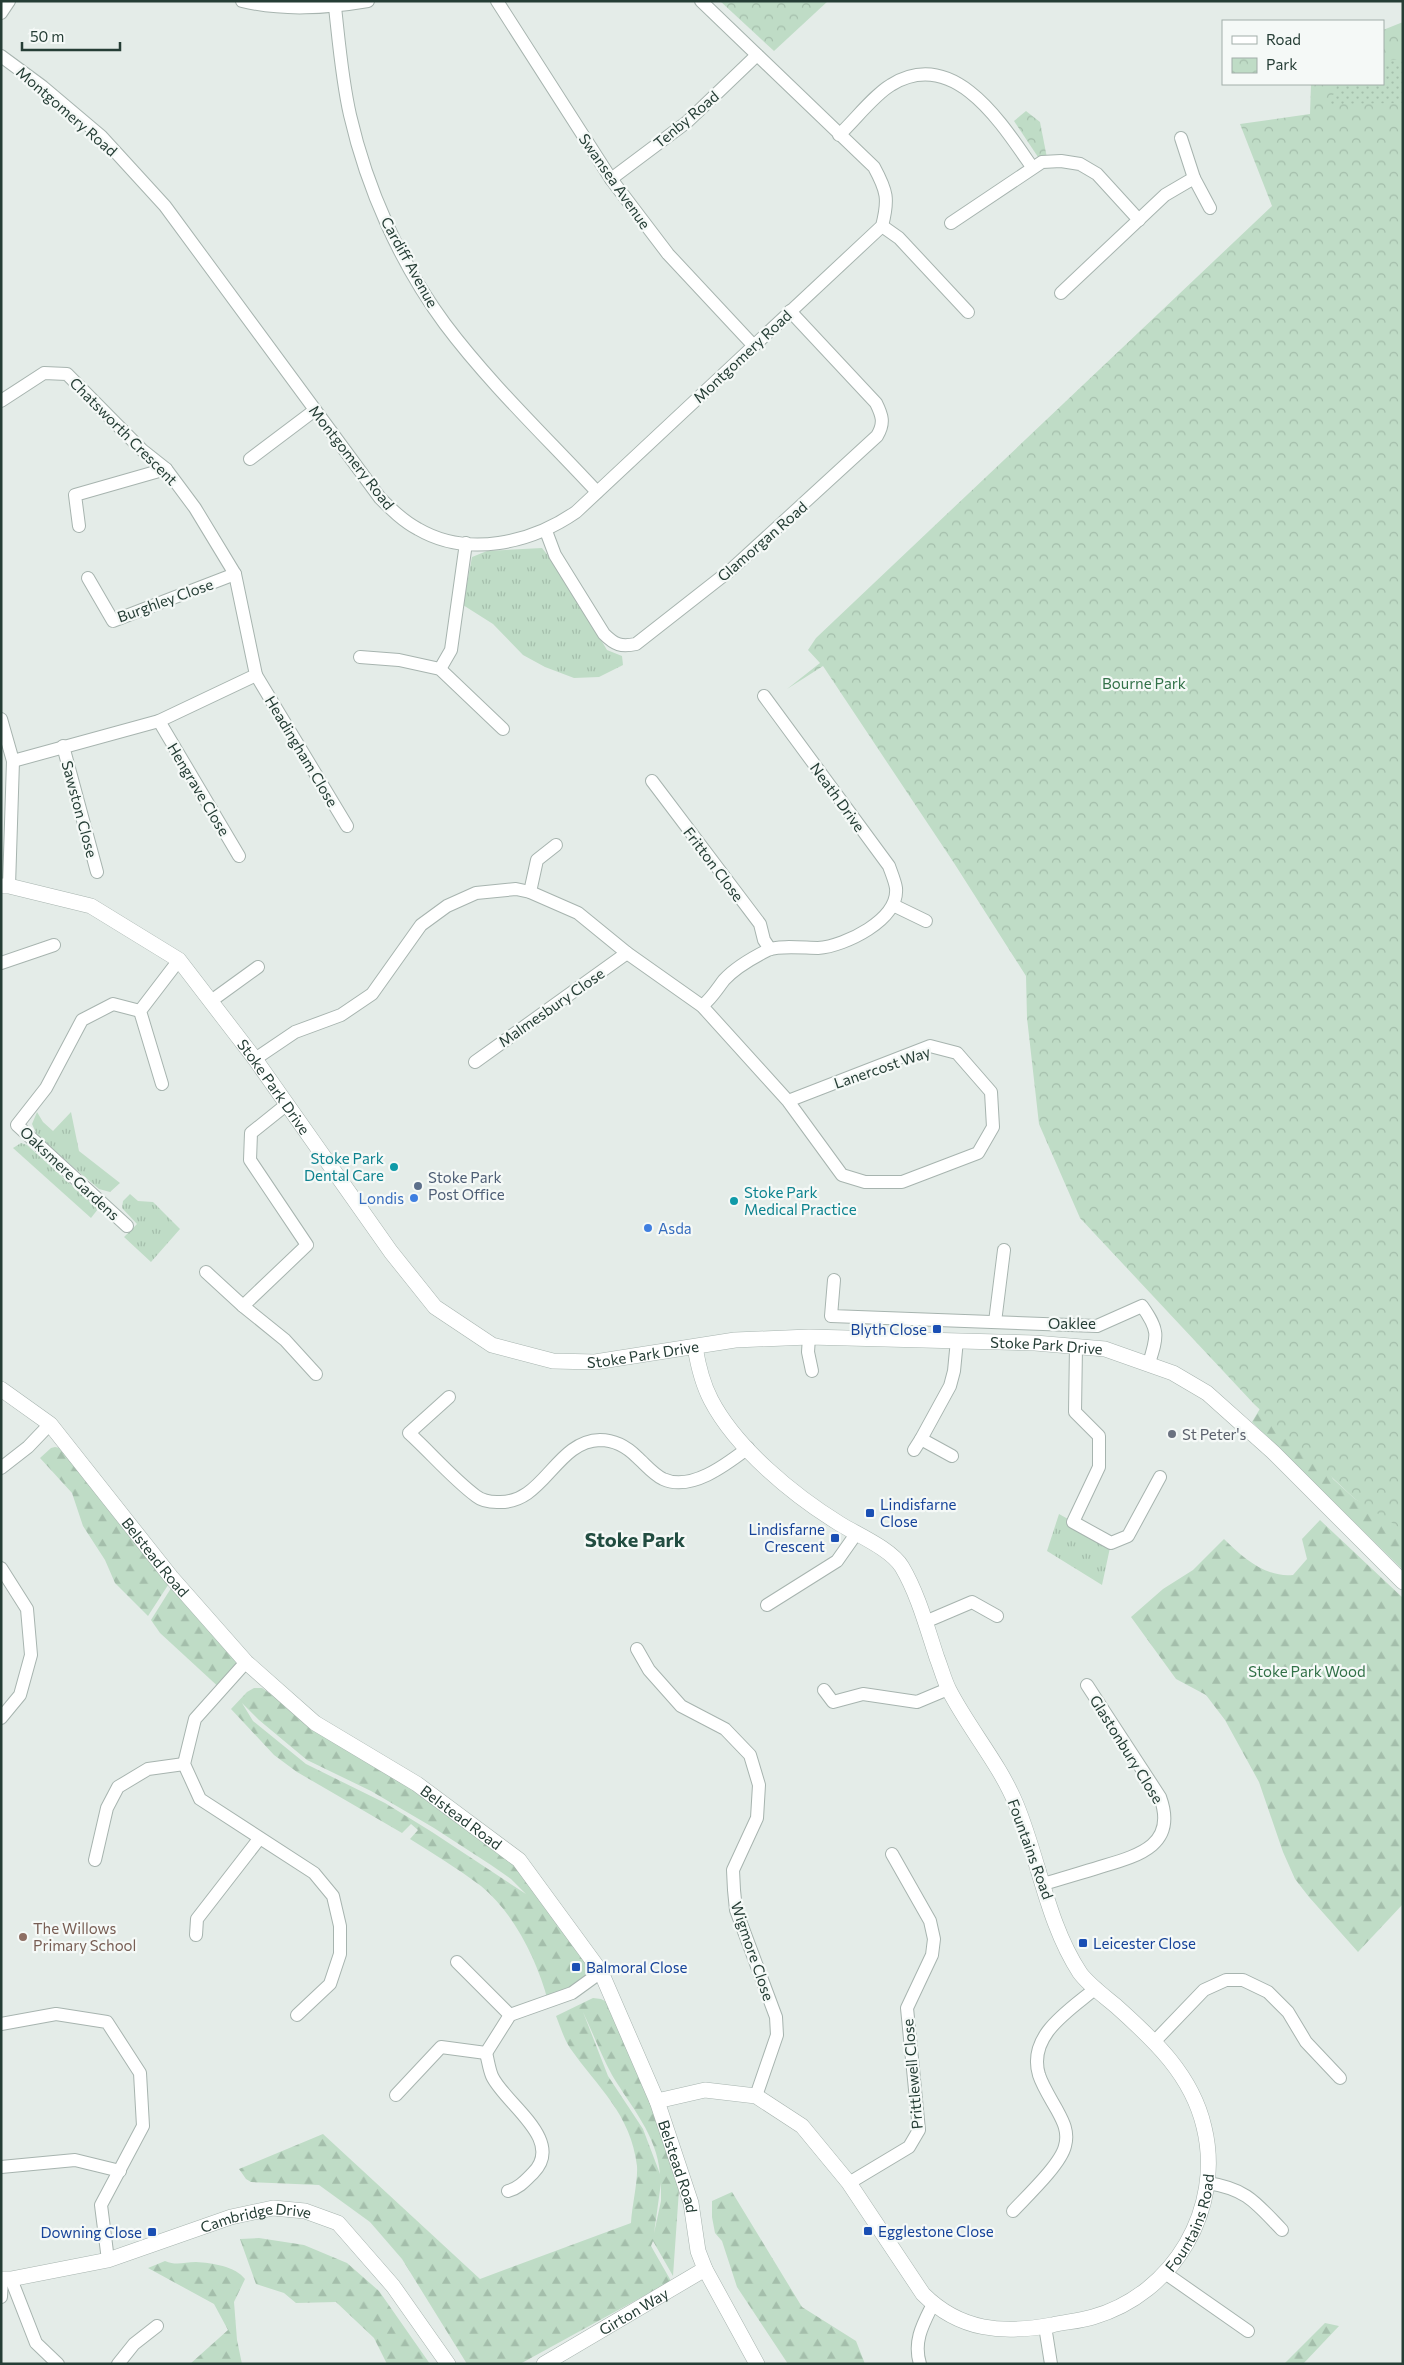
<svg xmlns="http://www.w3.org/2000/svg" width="1404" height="2365" viewBox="0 0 1404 2365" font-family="Commissioner,sans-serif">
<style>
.grass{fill:url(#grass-tufts)}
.forest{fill:url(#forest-firs);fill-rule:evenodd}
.park{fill:url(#park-crowns)}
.garden{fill:url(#garden-dots)}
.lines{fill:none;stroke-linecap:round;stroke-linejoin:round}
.minor-casing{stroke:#a7b4af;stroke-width:14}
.tertiary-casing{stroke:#a7b4af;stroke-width:16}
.minor{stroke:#fff;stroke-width:12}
.tertiary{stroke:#fff;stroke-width:15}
.culture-dot{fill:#0f9aa8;stroke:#f5f9f7;stroke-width:2}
.service-dot{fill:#5c6f8a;stroke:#f5f9f7;stroke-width:2}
.shop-dot{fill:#3f7fe0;stroke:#f5f9f7;stroke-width:2}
.transit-dot{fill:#1a4fb4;stroke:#f5f9f7;stroke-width:2}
.worship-dot{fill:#6b7280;stroke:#f5f9f7;stroke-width:2}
.education-dot{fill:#8d6e63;stroke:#f5f9f7;stroke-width:2}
.labels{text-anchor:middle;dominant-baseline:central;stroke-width:4.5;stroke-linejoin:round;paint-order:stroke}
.street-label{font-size:15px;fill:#253d35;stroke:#f5f9f7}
.park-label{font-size:15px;fill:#327148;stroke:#f5f9f7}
.culture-label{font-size:15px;fill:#0d838f;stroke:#f5f9f7;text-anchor:end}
.service-label{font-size:15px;fill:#4e5e75;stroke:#f5f9f7;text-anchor:start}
.shop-label{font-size:15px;fill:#366cbe;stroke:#f5f9f7;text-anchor:end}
.transit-label{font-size:15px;fill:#164399;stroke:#f5f9f7;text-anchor:start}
.worship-label{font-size:15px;fill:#5b616d;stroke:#f5f9f7;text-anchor:start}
.education-label{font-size:15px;fill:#785e54;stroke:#f5f9f7;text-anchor:start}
.district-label{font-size:20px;font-weight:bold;fill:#224d41;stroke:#f5f9f7}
</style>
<defs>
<pattern id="grass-tufts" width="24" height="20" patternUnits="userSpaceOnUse" patternTransform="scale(1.25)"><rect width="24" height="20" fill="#bfdcc6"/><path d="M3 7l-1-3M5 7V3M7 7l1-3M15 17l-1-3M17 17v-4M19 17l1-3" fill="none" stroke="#a4beab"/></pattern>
<pattern id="forest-firs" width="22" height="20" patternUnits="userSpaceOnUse" patternTransform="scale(1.25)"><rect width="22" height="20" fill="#bfdcc6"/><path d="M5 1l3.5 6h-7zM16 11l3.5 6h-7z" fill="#a4beab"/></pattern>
<pattern id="park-crowns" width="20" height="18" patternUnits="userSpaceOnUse" patternTransform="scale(1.25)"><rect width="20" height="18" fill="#bfdcc6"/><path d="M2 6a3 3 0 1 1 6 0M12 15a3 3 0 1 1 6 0" fill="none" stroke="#a4beab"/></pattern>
<pattern id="garden-dots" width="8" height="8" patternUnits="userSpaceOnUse" patternTransform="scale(1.25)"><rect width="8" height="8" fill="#bfdcc6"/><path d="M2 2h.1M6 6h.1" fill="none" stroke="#a4beab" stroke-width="1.8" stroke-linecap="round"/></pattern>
</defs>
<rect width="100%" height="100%" fill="#e4ece8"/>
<!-- grass -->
<g class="grass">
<polygon points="542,548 560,571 607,650 622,656 623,665 599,677 574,678 545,667 523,655 493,624 463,605 472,557 487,551"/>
<polygon points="37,1112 43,1122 53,1131 71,1112 79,1151 120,1183 110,1192 99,1189 38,1137 32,1124"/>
<polygon points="21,1143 27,1145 98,1209 91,1218 13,1148"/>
<polygon points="130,1194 138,1201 153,1202 180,1229 151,1262 124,1237 137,1224 122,1208 123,1201"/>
<polygon points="1059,1514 1111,1543 1102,1585 1047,1551"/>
</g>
<!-- forest -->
<g class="forest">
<polygon points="1261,1407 1314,1447 1333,1479 1355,1499 1389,1517 1403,1531 1403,1570 1252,1422"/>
<polygon points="55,1447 60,1448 170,1582 148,1616 115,1583 105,1560 83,1526 72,1493 40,1458 51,1448"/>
<path d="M 1320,1520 L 1403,1598 L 1403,1904 L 1358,1952 L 1309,1897 L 1295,1879 L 1283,1852 L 1259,1782 L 1225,1720 L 1206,1695 L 1176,1679 L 1131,1617 L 1163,1589 L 1193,1570 L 1224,1539 C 1242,1557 1266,1578 1293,1575 L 1307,1559 L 1302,1539 Z"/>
<polygon points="173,1585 234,1657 238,1667 223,1691 160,1633 151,1620"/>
<path d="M 254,1688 L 262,1688 L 269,1693 L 273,1691 L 444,1802 L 540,1876 L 570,1918 L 592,1959 L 588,1976 L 548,2001 C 537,1960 514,1913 481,1886 C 458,1869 434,1854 410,1839 L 418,1830 L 411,1824 L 402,1833 L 297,1772 L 274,1755 L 231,1709 L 247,1692 ZM 242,1703 L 259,1720 L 307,1760 L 371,1791 L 434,1828 L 491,1865 L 511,1879 L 526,1894 L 432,1832 L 385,1803 L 306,1764 L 253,1721 Z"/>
<path d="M 593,1998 L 601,1999 L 615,2006 L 681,2161 L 673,2276 L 653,2241 L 651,2246 L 671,2281 L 520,2364 L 467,2364 L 402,2259 L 370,2222 L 319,2185 L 251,2182 L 246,2179 L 239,2169 L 323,2134 L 480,2279 L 631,2223 C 632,2205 638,2182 637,2166 C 631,2114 598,2088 570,2048 C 564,2039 560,2026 556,2016 ZM 583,2012 C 593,2033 601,2055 612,2075 C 631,2107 657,2135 660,2174 L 643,2129 L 608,2076 ZM 661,2183 L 661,2201 L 654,2233 Z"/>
<polygon points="732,2192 802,2307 856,2341 865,2364 788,2364 737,2287 722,2241 715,2233 712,2217 712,2201"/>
<polygon points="259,2238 304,2245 347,2263 379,2291 430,2364 387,2364 374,2338 336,2302 296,2303 284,2293 256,2284 240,2239"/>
<path d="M 165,2261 C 177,2266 184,2262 196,2262 C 212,2263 235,2266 245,2279 L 234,2302 L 237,2340 L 242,2364 L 190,2364 L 228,2330 L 214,2304 L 148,2268 Z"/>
<polygon points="1325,2323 1339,2326 1303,2364 1284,2364"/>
</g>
<!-- park -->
<g class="park">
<polygon points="720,1 828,1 774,51"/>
<polygon points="1403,22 1403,1533 1397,1526 1355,1499 1254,1404 1080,1218 1039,1124 1027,1018 1026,976 954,863 823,666 787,689 820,663 808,650 816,638 1272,206 1240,124 1310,114 1311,84 1383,84 1383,30"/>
<polygon points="1026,111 1040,122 1047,158 1038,157 1014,121"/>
</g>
<!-- garden -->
<polygon class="garden" points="1403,59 1403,103 1329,104 1338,84 1383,84 1383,61"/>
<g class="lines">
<!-- minor casing -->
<g class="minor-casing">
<g id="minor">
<path d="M 242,1 C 284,11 326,8 368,1"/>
<polyline points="497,1 611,179 668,254 753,345"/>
<path d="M 335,7 C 339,43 342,80 350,115 C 367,189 400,263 445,324 C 490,384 546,437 597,492"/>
<polyline points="1,13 9,1"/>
<path d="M 1,56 L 43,87 L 101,136 L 165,206 L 380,498 C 391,509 403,521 418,529 C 468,558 531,543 576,512 L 882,226 C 889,199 887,191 874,167 L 701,1"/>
<path d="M 839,135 C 854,121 875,94 891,85 C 954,46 1002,124 1032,167"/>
<polyline points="1181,138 1194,178"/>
<polyline points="611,179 687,122 757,55"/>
<polyline points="951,223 1042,162 1061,161 1080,164 1097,174 1139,220"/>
<polyline points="882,226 899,238 968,312"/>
<polyline points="1061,293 1165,195 1194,178 1210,208"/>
<polyline points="1,401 44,373 67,374 142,450 166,469 195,508 235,574 256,675 159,721 13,761"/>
<polyline points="250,459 315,410"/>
<polyline points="79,526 75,495 166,469"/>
<path d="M 546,531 L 555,555 L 604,634 C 615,645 621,647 636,644 L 733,568 L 877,436 C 885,423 882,415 876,403 L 790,311"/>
<polyline points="88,578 113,621 235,574"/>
<polyline points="360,657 399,660 440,669 503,729"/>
<polyline points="440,669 451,650 466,543"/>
<polyline points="256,675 347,826"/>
<polyline points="1,719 13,761 9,886"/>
<polyline points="159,721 239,856"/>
<polyline points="63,746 97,872"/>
<polyline points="652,781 760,924 764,940 770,949"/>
<polyline points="530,892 537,860 556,845"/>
<polyline points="893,905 926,921"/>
<polyline points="1,963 54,945"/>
<polyline points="211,1001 258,967"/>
<path d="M 702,1006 C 712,998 717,989 724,980 C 735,968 754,957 768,950 C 779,945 805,948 818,948 C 845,946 899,920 896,888 C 895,881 891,872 889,866 L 764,696"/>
<polyline points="255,1059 295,1032 341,1015 372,994 421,925 447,906 476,893 516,889 530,892 578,913 627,953 702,1006 788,1101 842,1175 865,1182 902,1182 978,1153 993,1127 991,1092 957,1053 930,1046 788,1101"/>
<polyline points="475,1062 627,953"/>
<polyline points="162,1084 140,1011 179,960"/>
<polyline points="127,1226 17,1125 46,1088 82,1020 113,1004 140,1011"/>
<polyline points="206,1272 243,1306 285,1340 316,1374"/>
<path d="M 834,1280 L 831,1316 L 1097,1326 L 1142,1306 C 1159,1330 1158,1335 1149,1363"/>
<polyline points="243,1306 307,1245 250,1160 251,1133 286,1105"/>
<polyline points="995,1322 1004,1250"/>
<polyline points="809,1337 808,1352 812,1371"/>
<polyline points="1076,1346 1075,1412 1099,1436 1099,1467 1073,1522 1111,1543 1128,1536 1160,1477"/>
<path d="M 449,1397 L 409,1433 C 431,1453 452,1478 476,1496 C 481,1500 490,1502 497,1502 C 544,1505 555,1441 600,1440 C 615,1440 627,1447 637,1457 C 645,1464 653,1474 663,1479 C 691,1492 727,1464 748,1448"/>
<polyline points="914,1450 921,1439"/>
<polyline points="952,1456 921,1439 950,1386 954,1371 957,1340"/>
<polyline points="1,1468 28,1447 50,1424"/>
<polyline points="1,1568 27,1609 31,1655 20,1695 1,1718"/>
<polyline points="767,1605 837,1561 856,1534"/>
<polyline points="925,1622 972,1602 997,1616"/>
<polyline points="637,1649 649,1670 681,1706 725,1729 750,1755 759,1785 757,1818 733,1870 734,1890 736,1910 776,2017 777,2035 756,2096"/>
<polyline points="246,1662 195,1719 184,1764 200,1799 314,1873 333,1896 340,1926 340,1954 330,1984 297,2015"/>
<polyline points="824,1690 833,1702 863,1694 917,1702 948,1689"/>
<polyline points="95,1860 107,1808 118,1787 148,1769 184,1764"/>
<path d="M 1044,1884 C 1063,1878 1081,1873 1100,1867 C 1137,1856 1178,1846 1160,1797 L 1087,1685"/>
<polyline points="196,1935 197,1919 259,1839"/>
<polyline points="457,1962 510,2015"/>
<polyline points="1,2024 56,2014 107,2022 140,2073 143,2126 101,2205 108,2260"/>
<polyline points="1155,2041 1204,1990 1226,1980 1243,1980 1268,1992 1288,2012 1306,2042 1340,2078"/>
<path d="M 486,2053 C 488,2060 489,2069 492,2076 C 504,2103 566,2140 533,2173 C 525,2181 519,2188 508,2191"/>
<polyline points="396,2095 441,2047 486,2053 510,2015 572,1993 601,1972"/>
<polyline points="1,2167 75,2160 120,2171"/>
<polyline points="849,2183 909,2147 919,2130 907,2008 932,1955 934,1939 930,1921 892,1854"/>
<path d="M 1208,2183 C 1247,2189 1256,2203 1282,2230"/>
<path d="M 1013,2211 C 1027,2196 1061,2164 1065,2146 C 1069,2132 1063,2121 1057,2110 C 1051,2099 1043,2087 1039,2075 C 1027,2035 1070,2010 1096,1988"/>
<polyline points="1165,2273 1248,2331"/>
<polyline points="11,2279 36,2343 58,2364"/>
<polyline points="1,2297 2,2279"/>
<polyline points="1045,2326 1051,2364"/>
<polyline points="118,2364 134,2344 157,2326"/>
<path d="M 920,2364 C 913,2341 923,2324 933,2304"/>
</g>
</g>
<!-- tertiary casing -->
<g class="tertiary-casing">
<g id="tertiary">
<path id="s1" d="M 1,886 L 9,886 L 91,906 L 179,960 L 255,1059 L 391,1252 L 435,1307 L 492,1345 L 553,1361 L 595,1362 L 735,1340 L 809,1337 L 1035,1343 L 1105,1349 L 1173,1373 L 1207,1393 L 1273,1452 L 1403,1582"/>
<path id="s2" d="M 1,1389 L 50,1424 L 171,1577 L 246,1662 L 315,1723 L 417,1784 L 519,1860 L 601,1972 L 657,2101 L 691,2203 L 698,2251 L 705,2269 L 757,2364"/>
<path id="s3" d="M 657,2101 L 705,2090 L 756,2096 L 802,2126 L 849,2183 L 923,2294 C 960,2331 1003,2334 1052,2325 C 1065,2322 1080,2321 1093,2317 C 1174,2294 1224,2208 1204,2127 C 1192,2075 1154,2040 1116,2006 C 1104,1996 1089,1985 1080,1973 C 1047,1923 1039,1859 1016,1804 C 999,1763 969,1729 949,1690 C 944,1680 941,1668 937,1658 C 927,1628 918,1594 902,1567 C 891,1549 858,1535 840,1524 C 793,1495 736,1448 711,1400 C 702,1383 698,1365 695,1347"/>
<path id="s4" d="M 1,2279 L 11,2279 L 108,2260 L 231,2217 L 273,2208 L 305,2211 L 338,2223 L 393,2286 L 448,2364"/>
<path id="s5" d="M 544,2364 L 705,2269"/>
</g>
</g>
<!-- minor -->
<use href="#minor" class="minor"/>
<!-- tertiary -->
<use href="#tertiary" class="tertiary"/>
</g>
<!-- markers -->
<g class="culture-dot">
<circle cx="394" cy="1167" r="5"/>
<circle cx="734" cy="1201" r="5"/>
</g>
<circle class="service-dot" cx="418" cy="1186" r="5"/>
<g class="shop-dot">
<circle cx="414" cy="1198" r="5"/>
<circle cx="648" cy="1228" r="5"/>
</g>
<g class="transit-dot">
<rect x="932" y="1324" width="10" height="10" rx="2.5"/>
<rect x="865" y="1508" width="10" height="10" rx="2.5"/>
<rect x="830" y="1533" width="10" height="10" rx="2.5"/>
<rect x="1078" y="1938" width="10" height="10" rx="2.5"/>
<rect x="571" y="1962" width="10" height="10" rx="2.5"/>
<rect x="863" y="2226" width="10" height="10" rx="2.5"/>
<rect x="147" y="2227" width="10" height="10" rx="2.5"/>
</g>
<circle class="worship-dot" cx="1172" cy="1434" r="5"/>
<circle class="education-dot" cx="23" cy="1937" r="5"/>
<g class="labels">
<!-- street labels -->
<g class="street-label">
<text transform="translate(67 111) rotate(41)">Montgomery Road</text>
<text transform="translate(686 119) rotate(-40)">Tenby Road</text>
<text transform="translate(615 181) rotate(55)">Swansea Avenue</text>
<text transform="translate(410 262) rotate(61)">Cardiff Avenue</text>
<text transform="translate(742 356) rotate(-43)">Montgomery Road</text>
<text transform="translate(124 431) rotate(45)">Chatsworth Crescent</text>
<text transform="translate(352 457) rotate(52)">Montgomery Road</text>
<text transform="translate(762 541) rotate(-41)">Glamorgan Road</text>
<text transform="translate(165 600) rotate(-20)">Burghley Close</text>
<text transform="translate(302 751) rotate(59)">Headingham Close</text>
<text transform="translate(199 789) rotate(59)">Hengrave Close</text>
<text transform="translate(838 797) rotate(54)">Neath Drive</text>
<text transform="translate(80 809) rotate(75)">Sawston Close</text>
<text transform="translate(714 864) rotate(53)">Fritton Close</text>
<text transform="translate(551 1007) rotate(-35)">Malmesbury Close</text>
<text transform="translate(882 1067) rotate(-19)">Lanercost Way</text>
<text stroke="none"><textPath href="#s1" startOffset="354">Stoke Park Drive</textPath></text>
<text transform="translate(70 1173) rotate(43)">Oaksmere Gardens</text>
<text x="1072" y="1323">Oaklee</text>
<text stroke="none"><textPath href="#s1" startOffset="1254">Stoke Park Drive</textPath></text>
<text stroke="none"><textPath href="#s1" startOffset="849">Stoke Park Drive</textPath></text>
<text stroke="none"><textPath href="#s2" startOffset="230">Belstead Road</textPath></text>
<text transform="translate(1127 1749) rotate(58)">Glastonbury Close</text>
<text stroke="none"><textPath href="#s2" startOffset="635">Belstead Road</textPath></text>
<text transform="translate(1031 1849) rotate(70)">Fountains Road</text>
<text transform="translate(753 1951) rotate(71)">Wigmore Close</text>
<text transform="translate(912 2074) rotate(-95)">Prittlewell Close</text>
<text stroke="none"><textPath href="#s2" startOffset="1055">Belstead Road</textPath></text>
<text stroke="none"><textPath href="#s3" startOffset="686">Fountains Road</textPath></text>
<text stroke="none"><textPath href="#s4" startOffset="264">Cambridge Drive</textPath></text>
<text stroke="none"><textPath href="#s5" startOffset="104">Girton Way</textPath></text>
</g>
<!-- park labels -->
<g class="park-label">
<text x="1144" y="683">Bourne Park</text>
<text x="1307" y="1671">Stoke Park Wood</text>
</g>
<!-- culture labels -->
<g class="culture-label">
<text x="384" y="1158">Stoke Park<tspan x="384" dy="17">Dental Care</tspan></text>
<text x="744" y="1192" text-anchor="start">Stoke Park<tspan x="744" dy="17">Medical Practice</tspan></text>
</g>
<!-- service labels -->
<g class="service-label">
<text x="428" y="1177">Stoke Park<tspan x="428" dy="17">Post Office</tspan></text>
</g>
<!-- shop labels -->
<g class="shop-label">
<text x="404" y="1198">Londis</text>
<text x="658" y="1228" text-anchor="start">Asda</text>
</g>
<!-- transit labels -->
<g class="transit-label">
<text x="927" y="1329" text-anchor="end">Blyth Close</text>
<text x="880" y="1504">Lindisfarne<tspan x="880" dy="17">Close</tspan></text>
<text x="825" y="1529" text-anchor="end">Lindisfarne<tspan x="825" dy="17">Crescent</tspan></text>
<text x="1093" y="1943">Leicester Close</text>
<text x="586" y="1967">Balmoral Close</text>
<text x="878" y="2231">Egglestone Close</text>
<text x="142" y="2232" text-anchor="end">Downing Close</text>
</g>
<!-- worship labels -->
<g class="worship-label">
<text x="1182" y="1434">St Peter's</text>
</g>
<!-- education labels -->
<g class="education-label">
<text x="33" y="1928">The Willows<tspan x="33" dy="17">Primary School</tspan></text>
</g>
<!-- district labels -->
<g class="district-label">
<text x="635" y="1539">Stoke Park</text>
</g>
</g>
<!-- border -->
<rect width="1404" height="2365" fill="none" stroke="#253d35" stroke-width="5"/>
<!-- legend -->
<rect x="1222" y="20" width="162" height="65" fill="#f5f9f7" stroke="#a2aea9"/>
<rect x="1232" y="36" width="25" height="8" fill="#ffffff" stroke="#a2aea9"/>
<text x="1266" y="45" font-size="15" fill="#253d35">Road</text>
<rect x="1232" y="58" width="25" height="15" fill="url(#park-crowns)" stroke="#a2aea9"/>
<text x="1266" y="70" font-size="15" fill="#253d35">Park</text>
<!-- scale -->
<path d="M22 42v8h98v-8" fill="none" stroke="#253d35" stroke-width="2.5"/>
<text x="30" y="42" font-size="15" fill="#253d35" stroke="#f5f9f7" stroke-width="4" paint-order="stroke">50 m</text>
</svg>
